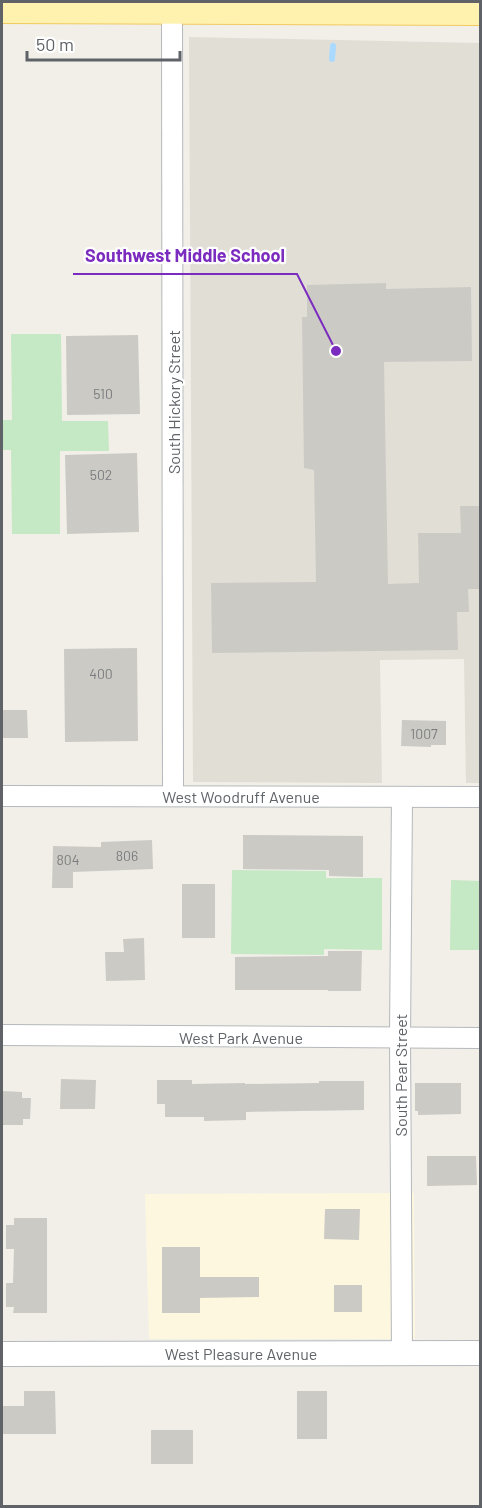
<svg xmlns="http://www.w3.org/2000/svg" width="482" height="1508" viewBox="0 0 482 1508" font-family="Barlow,sans-serif">
<style>
.commercial{fill:#fef7e0}
.education{fill:#e1ded6}
.green{fill:#c5e8c5}
.lines{fill:none;stroke-linecap:round;stroke-linejoin:round}
.stream{stroke:#aadaff;stroke-width:6}
.building{fill:#cccac5}
.minor-casing{stroke:#b5b8bc;stroke-width:22}
.tertiary-casing{stroke:#b5b8bc;stroke-width:26}
.primary-casing{stroke:#f2c960;stroke-width:34}
.minor{stroke:#fff;stroke-width:20}
.tertiary{stroke:#fff;stroke-width:24}
.primary{stroke:#fff2af;stroke-width:32}
.labels{text-anchor:middle;dominant-baseline:central;stroke-width:4.5;stroke-linejoin:round;paint-order:stroke}
.number-label{font-size:14px;fill:#7a7d7f}
.street-label{font-size:16px;fill:#5f6368;stroke:#fff}
.leader{fill:none;stroke:#7b2cbf;stroke-width:2}
.callout-dot{fill:#7b2cbf;stroke:#fff;stroke-width:2}
.callout-label{font-size:18px;text-anchor:middle;font-weight:bold;fill:#7b2cbf;stroke:#fff;stroke-width:4.5;stroke-linejoin:round;paint-order:stroke}
</style>
<rect width="100%" height="100%" fill="#f1efe8"/>
<!-- commercial -->
<polygon class="commercial" points="414,1193 415,1339 149,1339 145,1194"/>
<!-- education -->
<polygon class="education" points="189,37 480,43 480,783 466,783 464,659 380,660 382,783 193,782"/>
<!-- green -->
<g class="green">
<polygon points="11,334 61,334 62,421 108,421 109,451 60,451 60,534 12,534 11,450 2,450 2,420 12,420"/>
<polygon points="232,870 326,871 326,878 382,878 382,950 324,949 324,955 231,954"/>
<polygon points="451,880 480,881 480,950 450,950"/>
</g>
<g class="lines">
<!-- stream -->
<polyline class="stream" points="332,59 333,46"/>
</g>
<!-- building -->
<g class="building">
<polygon points="386,283 386,289 471,287 472,361 384,362 388,584 419,583 418,533 461,533 460,506 480,506 480,589 468,589 469,612 457,612 458,650 212,653 211,583 316,582 314,470 304,468 302,317 307,317 307,285"/>
<polygon points="138,335 140,414 67,415 66,336"/>
<polygon points="137,453 139,532 67,534 65,455"/>
<polygon points="137,648 138,741 65,742 64,649"/>
<polygon points="2,710 27,710 28,738 2,738"/>
<polygon points="402,720 446,721 446,745 431,745 431,747 401,746"/>
<polygon points="243,835 363,836 363,877 329,876 329,870 243,869"/>
<polygon points="152,840 153,869 73,872 73,888 52,888 53,846 101,847 101,842"/>
<rect x="182" y="884" width="33" height="54"/>
<polygon points="144,938 145,980 106,981 105,952 124,952 123,939"/>
<polygon points="328,951 362,951 361,991 328,991 328,990 235,990 235,957 328,956"/>
<polygon points="61,1079 96,1080 95,1109 60,1109"/>
<polygon points="157,1080 192,1080 192,1084 245,1083 245,1084 319,1083 319,1081 364,1081 364,1110 246,1112 246,1120 204,1121 204,1117 165,1117 165,1104 157,1104"/>
<polygon points="415,1083 461,1083 461,1114 418,1115 418,1111 415,1111"/>
<polygon points="2,1091 22,1092 22,1098 31,1098 30,1119 23,1119 23,1125 2,1125"/>
<polygon points="427,1156 476,1156 477,1185 427,1186"/>
<polygon points="325,1209 360,1209 359,1240 324,1239"/>
<polygon points="14,1218 47,1218 47,1313 13,1313 14,1307 6,1307 6,1283 13,1283 14,1249 6,1249 6,1225 14,1225"/>
<polygon points="162,1247 200,1247 200,1277 259,1277 259,1297 200,1298 200,1313 162,1313"/>
<rect x="334" y="1285" width="28" height="27"/>
<polygon points="24,1391 55,1391 56,1434 2,1434 2,1406 24,1406"/>
<rect x="297" y="1391" width="30" height="48"/>
<rect x="151" y="1430" width="42" height="34"/>
</g>
<g class="lines">
<!-- minor casing -->
<g class="minor-casing">
<g id="minor">
<polyline points="172,7 173,796"/>
<polyline points="2,796 480,797"/>
<polyline points="402,797 400,1038 402,1353"/>
<polyline points="2,1035 480,1038"/>
</g>
</g>
<!-- tertiary casing -->
<g class="tertiary-casing">
<polyline id="tertiary" points="2,1354 480,1353"/>
</g>
<!-- primary casing -->
<g class="primary-casing">
<polyline id="primary" points="2,7 480,9"/>
</g>
<!-- minor -->
<use href="#minor" class="minor"/>
<!-- tertiary -->
<use href="#tertiary" class="tertiary"/>
<!-- primary -->
<use href="#primary" class="primary"/>
</g>
<g class="labels">
<!-- number labels -->
<g class="number-label">
<text x="103" y="393">510</text>
<text x="101" y="474">502</text>
<text x="101" y="673">400</text>
<text x="424" y="733">1007</text>
<text x="127" y="855">806</text>
<text x="68" y="859">804</text>
</g>
<!-- street labels -->
<g class="street-label">
<text transform="translate(173 402) rotate(-90)">South Hickory Street</text>
<text x="241" y="796">West Woodruff Avenue</text>
<text x="241" y="1037">West Park Avenue</text>
<text transform="translate(400 1075) rotate(-90)">South Pear Street</text>
<text x="241" y="1353">West Pleasure Avenue</text>
</g>
</g>
<!-- callouts -->
<path class="leader" d="M336 351L297 274H73"/>
<circle class="callout-dot" cx="336" cy="351" r="6"/>
<g class="callout-label">
<text x="185" y="262">Southwest Middle School</text>
</g>
<!-- border -->
<rect width="482" height="1508" fill="none" stroke="#5f6368" stroke-width="6"/>
<!-- scale -->
<path d="M27 51v9h153v-9" fill="none" stroke="#5f6368" stroke-width="3"/>
<text x="36" y="51" font-size="18" fill="#5f6368" stroke="#ffffff" stroke-width="4.5" paint-order="stroke">50 m</text>
</svg>
